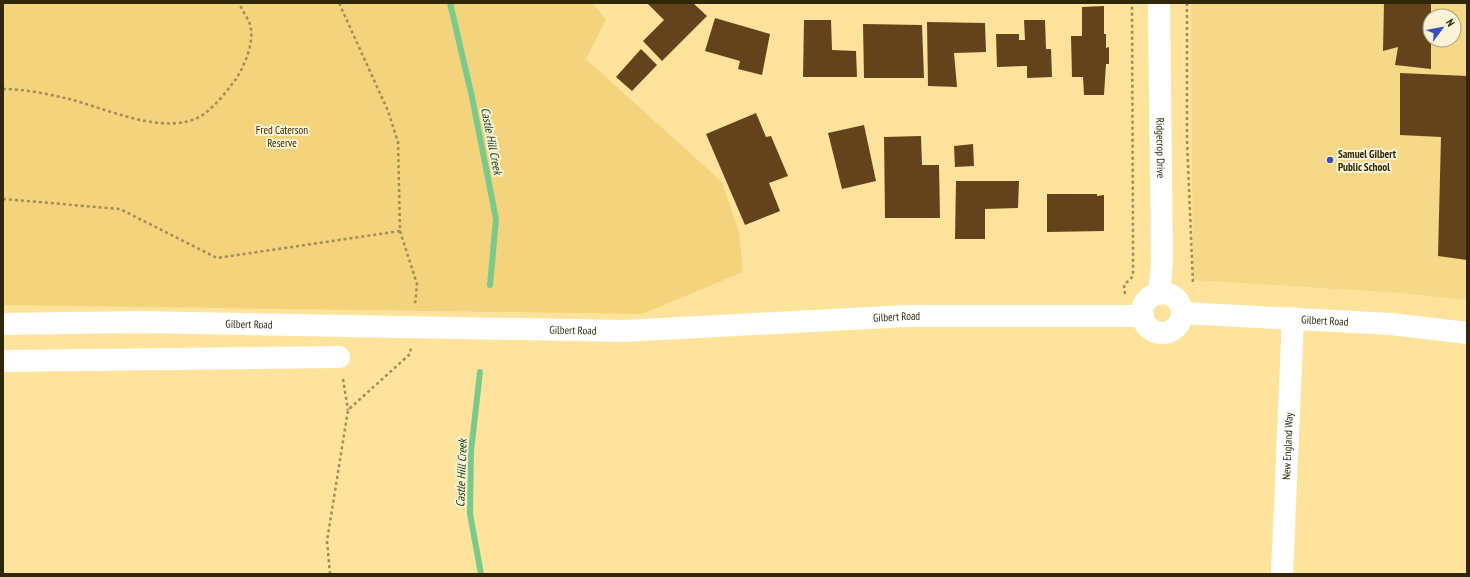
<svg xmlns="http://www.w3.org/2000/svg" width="1470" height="577" viewBox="0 0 1470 577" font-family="'PT Sans Narrow',sans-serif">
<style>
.built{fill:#f6d889;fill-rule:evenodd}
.green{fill:#f3d37c}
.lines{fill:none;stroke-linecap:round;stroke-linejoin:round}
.stream{stroke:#7cc98c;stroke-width:6}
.building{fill:#63431c}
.path{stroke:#a08d59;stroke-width:2.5;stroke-dasharray:3 3;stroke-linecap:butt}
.minor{stroke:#fff;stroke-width:22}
.major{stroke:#fff;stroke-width:22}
.poi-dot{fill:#374ec0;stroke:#fcf2d6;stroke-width:1.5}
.labels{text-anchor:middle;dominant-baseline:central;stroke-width:4;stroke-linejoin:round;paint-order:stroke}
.park-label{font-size:11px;fill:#362800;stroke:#fcf2d6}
.street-label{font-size:11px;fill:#302608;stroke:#fcf2d6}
.poi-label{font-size:11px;font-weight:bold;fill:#302608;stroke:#fcf2d6;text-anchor:start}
.water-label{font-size:12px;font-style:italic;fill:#0a441d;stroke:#fcf2d6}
</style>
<rect width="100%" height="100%" fill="#fee39c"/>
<!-- built -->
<path class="built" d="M 1191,3 L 1467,3 L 1467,300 L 1402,293 L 1193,280 ZM 1430,16 L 1454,16 L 1454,40 L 1430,40 Z"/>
<!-- green -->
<polygon class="green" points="3,3 593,3 606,20 586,59 722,182 739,232 743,272 642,314 3,305"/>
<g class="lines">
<!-- stream -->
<g class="stream">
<polyline points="450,3 472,97 496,219 490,285"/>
<polyline points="480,372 471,451 470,514 481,574"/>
</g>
</g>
<!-- building -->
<g class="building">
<polygon points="647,3 693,3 707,16 662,61 643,41 664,20"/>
<polygon points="1384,3 1431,3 1431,69 1395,65 1398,47 1383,51"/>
<polygon points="1104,6 1104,34 1106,34 1106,48 1109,47 1109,64 1106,64 1104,95 1084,95 1083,77 1072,77 1071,36 1082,36 1082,7"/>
<polygon points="715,18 770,34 762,75 738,69 740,61 705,51"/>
<polygon points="804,20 831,20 832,50 856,51 857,77 803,77"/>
<polygon points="1024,20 1045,20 1046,49 1051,49 1052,77 1027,78 1027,66 997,67 996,34 1019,34 1019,40 1025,40"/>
<polygon points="927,22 985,23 986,52 954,53 957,87 928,86"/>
<polygon points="863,24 922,25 924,78 864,78"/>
<polygon points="641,49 657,65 632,91 616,77"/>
<polygon points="1400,73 1467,76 1467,260 1438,256 1441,137 1400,135"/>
<polygon points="756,113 766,137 771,136 788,176 769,183 780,211 745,225 706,134"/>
<polygon points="864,125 876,181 842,189 828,133"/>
<polygon points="921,136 922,165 939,165 940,218 885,218 884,137"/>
<polygon points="973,144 974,166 955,167 954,146"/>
<polygon points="956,181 1019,181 1018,208 985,209 985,239 955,239"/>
<polygon points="1047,194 1097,194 1097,196 1104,195 1104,231 1047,232"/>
</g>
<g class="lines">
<!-- path -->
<g class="path">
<polyline points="1187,3 1187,140 1193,285"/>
<path d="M 3,89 C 24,89 48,94 69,99 C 105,108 165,137 201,116 C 215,107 226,92 236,79 C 245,65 255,41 250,24 C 247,17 242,10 239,3"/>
<polyline points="3,199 120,209 217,258 400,231 398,142 388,111 339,3"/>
<polyline points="400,231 417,284 415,305"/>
<polyline points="1125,294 1124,285 1133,276 1133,248 1132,3"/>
<polyline points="343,379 348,410"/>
<polyline points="330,574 327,541 348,410 410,354 411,348"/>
</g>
<!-- minor -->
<g class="minor">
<path id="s1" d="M 1159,3 L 1162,262 L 1159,294"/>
<polyline points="3,361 339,357"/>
<path id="s2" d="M 1282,574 L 1293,318"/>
</g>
<!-- major -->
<g class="major">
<circle cx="1162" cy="313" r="20"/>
<path id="s3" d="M 1182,313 L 1391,324 L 1467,333"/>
<path id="s4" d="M 3,324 L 139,322 L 624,331 L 906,316 L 1143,316"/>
</g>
</g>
<!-- markers -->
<circle class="poi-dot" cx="1330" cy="160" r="4"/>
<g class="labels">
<!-- park labels -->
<g class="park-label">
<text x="282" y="130">Fred Caterson<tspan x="282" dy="13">Reserve</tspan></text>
</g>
<!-- street labels -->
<g class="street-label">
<text stroke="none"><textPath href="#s1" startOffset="145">Ridgecrop Drive</textPath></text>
<text stroke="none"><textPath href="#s4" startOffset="894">Gilbert Road</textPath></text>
<text stroke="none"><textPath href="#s3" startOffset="143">Gilbert Road</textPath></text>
<text stroke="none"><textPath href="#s4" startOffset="246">Gilbert Road</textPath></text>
<text stroke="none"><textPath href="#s4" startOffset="570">Gilbert Road</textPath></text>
<text stroke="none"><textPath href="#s2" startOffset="128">New England Way</textPath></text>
</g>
<!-- poi labels -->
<g class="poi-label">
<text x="1338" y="154">Samuel Gilbert<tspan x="1338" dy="13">Public School</tspan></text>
</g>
<!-- water labels -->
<g class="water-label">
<text transform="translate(492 141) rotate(79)">Castle Hill Creek</text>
<text transform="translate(461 473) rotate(-88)">Castle Hill Creek</text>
</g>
</g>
<!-- border -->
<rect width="1470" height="577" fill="none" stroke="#302608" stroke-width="8"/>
<!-- north arrow -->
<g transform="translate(1442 28) rotate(58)"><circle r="19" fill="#fcf2d6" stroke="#aaa084"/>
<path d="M0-3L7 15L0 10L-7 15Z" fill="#374ec0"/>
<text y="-6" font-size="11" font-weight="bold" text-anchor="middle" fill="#302608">N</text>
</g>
</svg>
